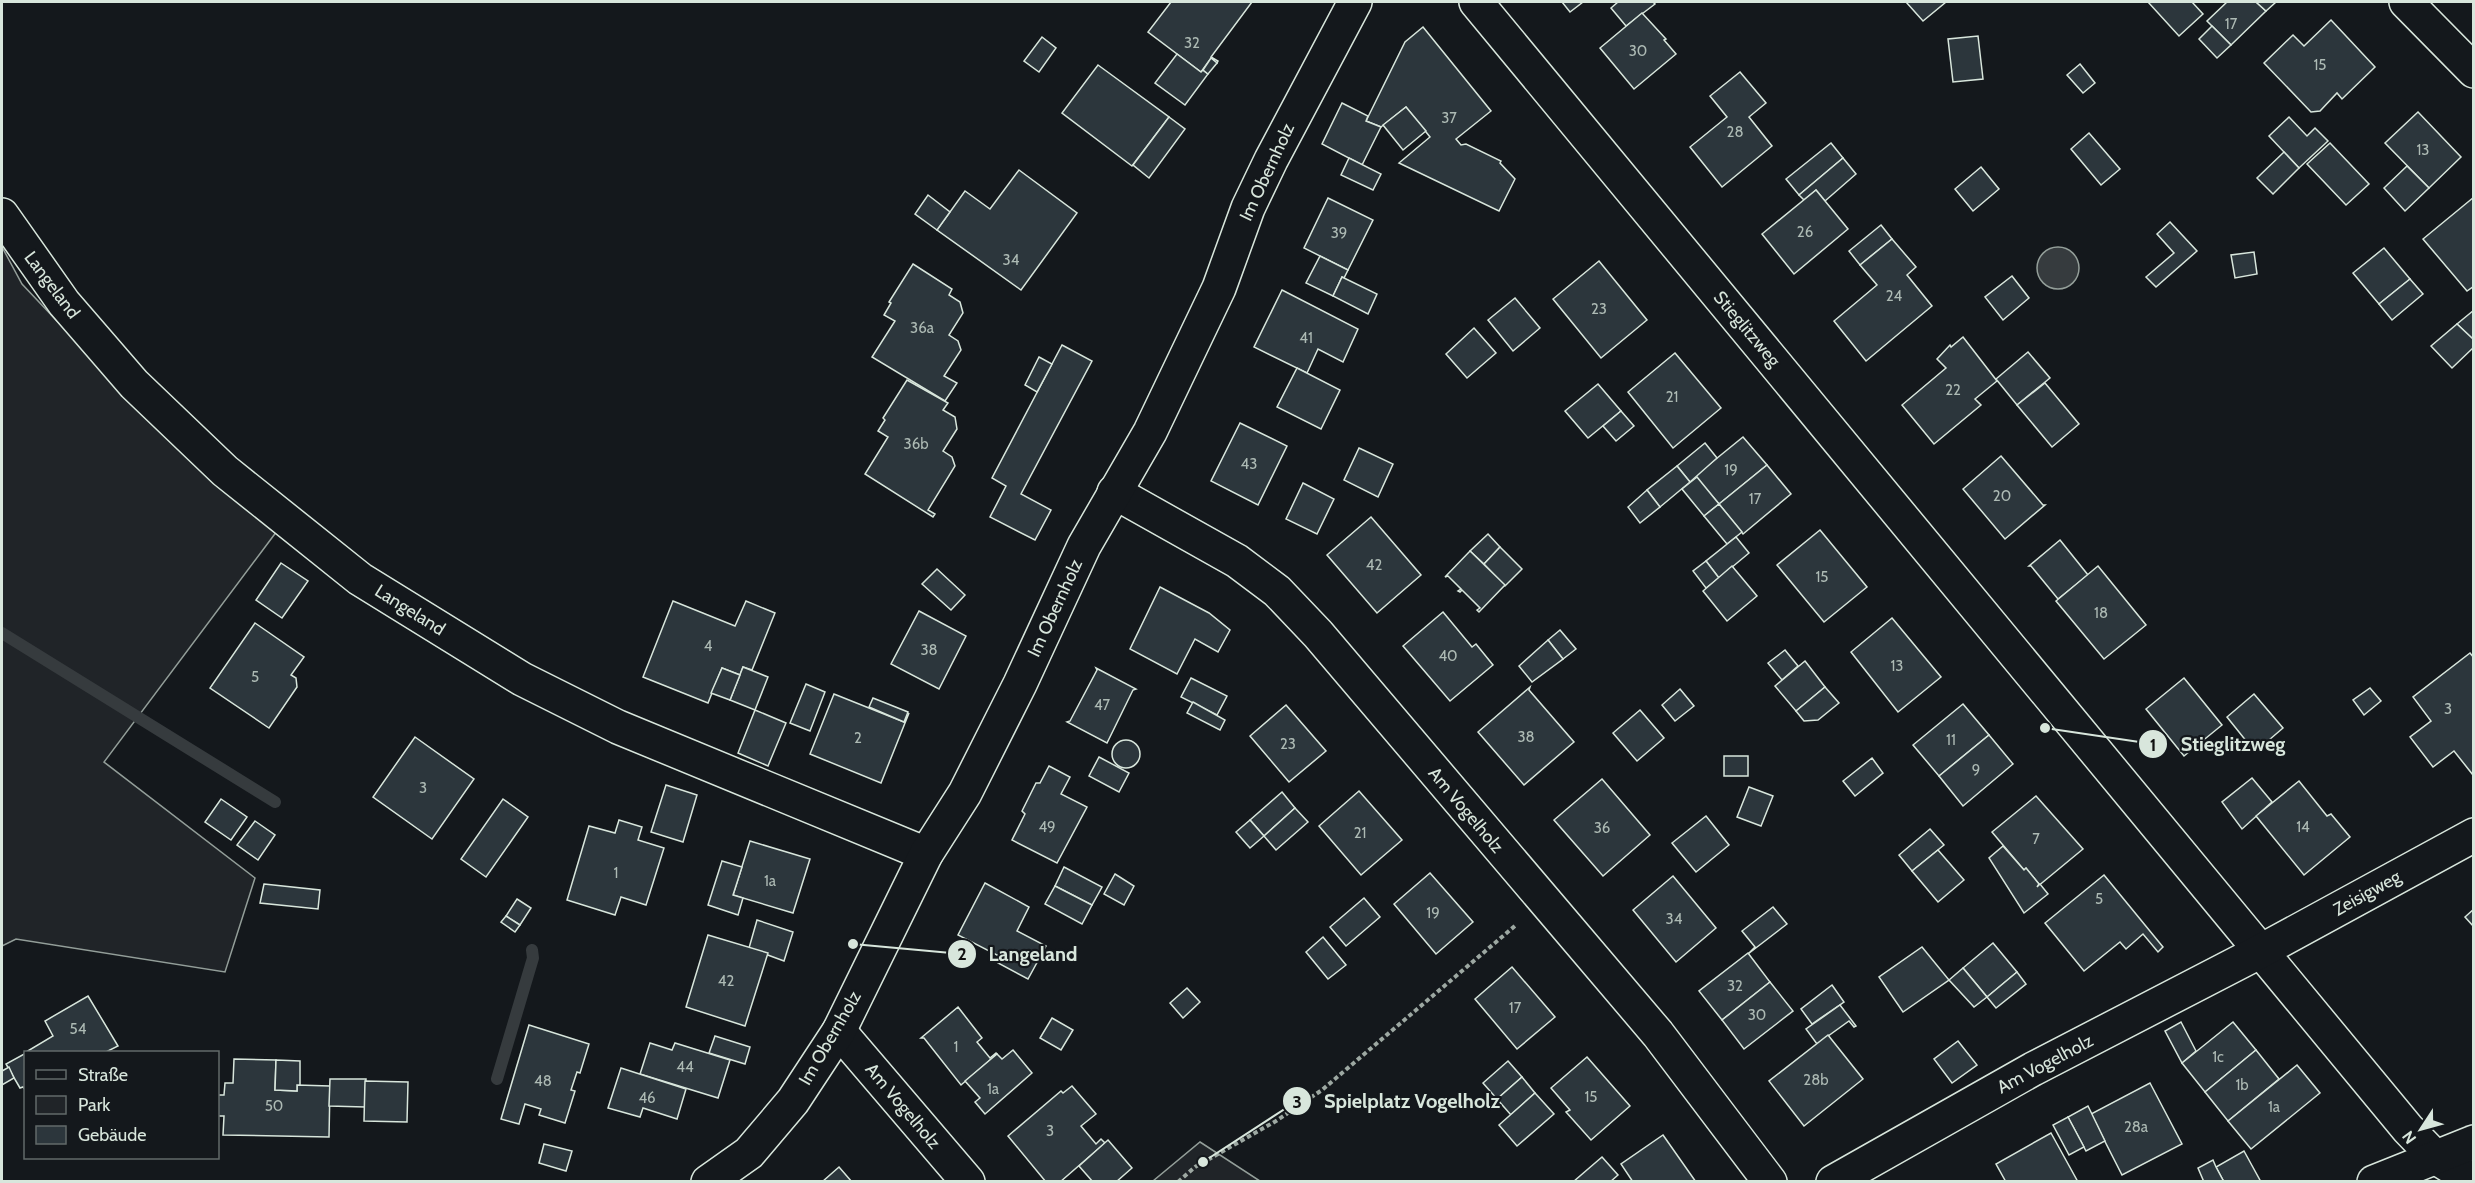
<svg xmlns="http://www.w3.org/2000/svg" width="2475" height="1183" viewBox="0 0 2475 1183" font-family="Cabin,sans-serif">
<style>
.green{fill:#202428;stroke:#939e99;stroke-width:1.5}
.water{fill:#363b3e;stroke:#939e99;stroke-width:1.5}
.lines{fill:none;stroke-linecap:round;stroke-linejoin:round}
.stream{stroke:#363b3e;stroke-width:12}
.building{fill:#2c363c;stroke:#d8e6dc;stroke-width:1.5}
.minor-casing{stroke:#d8e6dc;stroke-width:36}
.path{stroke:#9da8a2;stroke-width:4;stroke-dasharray:4.5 3;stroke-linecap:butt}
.minor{stroke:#14181c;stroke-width:33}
.labels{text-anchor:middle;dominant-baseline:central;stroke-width:4.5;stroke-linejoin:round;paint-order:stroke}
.number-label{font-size:15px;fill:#adbab4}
.street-label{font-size:18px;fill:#d8e6dc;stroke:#14181c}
.leader{fill:none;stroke:#d8e6dc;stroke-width:2}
.callout-dot{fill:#d8e6dc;stroke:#14181c;stroke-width:2}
.mark-label{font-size:18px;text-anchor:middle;font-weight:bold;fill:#111}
.callout-label{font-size:20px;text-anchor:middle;font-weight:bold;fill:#d8e6dc;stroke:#14181c;stroke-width:4.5;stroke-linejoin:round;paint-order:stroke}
</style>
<rect width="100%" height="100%" fill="#14181c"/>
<!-- green -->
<g class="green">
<polygon points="2,247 22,284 144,413 277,531 104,762 255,878 225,972 16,939 2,946"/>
<polygon points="1200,1142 1260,1181 1153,1181"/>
</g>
<!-- water -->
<circle class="water" cx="2058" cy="268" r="21"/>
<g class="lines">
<!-- stream -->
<g class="stream">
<polyline points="2,633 275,802"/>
<polyline points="497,1079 533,958 532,950"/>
</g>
</g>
<!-- building -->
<g class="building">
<polygon points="1171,2 1252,2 1211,57 1218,61 1217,63 1211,58 1201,72 1148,32"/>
<polygon points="1562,2 1583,2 1570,12"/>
<polygon points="1618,2 1653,2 1655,4 1626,26 1611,8"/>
<polygon points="1906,2 1946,2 1923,21"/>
<polygon points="2148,2 2192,2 2203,14 2179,36"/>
<polygon points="2227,2 2256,2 2266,11 2231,45 2207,21"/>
<polygon points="2256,2 2276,2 2266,11"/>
<polygon points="1642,13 1666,39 1664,40 1676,54 1634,89 1600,48"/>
<polygon points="2331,20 2375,67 2342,99 2337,93 2320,111 2311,112 2264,63 2293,35 2304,46"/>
<polygon points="2212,26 2231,45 2217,58 2199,39"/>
<polygon points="1423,27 1491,111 1456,139 1461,145 1466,144 1501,161 1500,163 1515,179 1499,211 1399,163 1430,137 1406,107 1381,127 1366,121 1405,42"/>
<polygon points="1978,36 1983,79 1953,82 1948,39"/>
<polygon points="1042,37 1056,48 1039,72 1024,61"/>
<polygon points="1177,54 1201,72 1203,70 1208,74 1185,105 1155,83"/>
<polygon points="1211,58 1217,63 1208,74 1203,70"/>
<polygon points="2080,64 2095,83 2083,93 2067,75"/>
<polygon points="1098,65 1169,117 1132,166 1062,113"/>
<polygon points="1740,72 1766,103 1749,117 1772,146 1722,187 1690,147 1727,117 1710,96"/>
<polygon points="1342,103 1368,116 1366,121 1381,127 1362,165 1322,144"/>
<polygon points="1406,107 1426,131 1403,150 1383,125"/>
<polygon points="2418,112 2461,157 2429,188 2385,143"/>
<polygon points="1169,117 1185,129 1149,178 1133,165"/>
<polygon points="2289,117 2307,136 2315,128 2328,141 2299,168 2269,136"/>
<polygon points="2089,133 2120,169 2101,185 2071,149"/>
<polygon points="1831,143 1843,158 1799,195 1786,179"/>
<polygon points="2330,143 2369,184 2346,205 2307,164"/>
<polygon points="2284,152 2299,168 2273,194 2257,178"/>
<polygon points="1349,158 1381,174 1373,190 1341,175"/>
<polygon points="1843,158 1856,174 1825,201 1816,190 1804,200 1799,195"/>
<polygon points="2407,166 2429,188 2405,211 2384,188"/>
<polygon points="1981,167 1999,189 1973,211 1955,189"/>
<polygon points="1019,170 1077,213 1021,290 937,230 965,191 990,209"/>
<polygon points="1816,190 1848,229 1794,274 1762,234"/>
<polygon points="928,195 950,212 937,230 915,214"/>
<polygon points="2474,197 2474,286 2467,291 2423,239"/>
<polygon points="1328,198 1373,220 1348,270 1304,248"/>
<polygon points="2170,222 2197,251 2156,287 2146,277 2174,253 2157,234"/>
<polygon points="1881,225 1892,239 1860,265 1849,251"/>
<polygon points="1892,239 1916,267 1907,275 1932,306 1866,361 1834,321 1877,285 1860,265"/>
<polygon points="2384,248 2410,279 2379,304 2353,273"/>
<polygon points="2254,252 2257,274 2235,278 2231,255"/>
<polygon points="1320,256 1348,270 1344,278 1342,277 1333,296 1306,283"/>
<polygon points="1599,261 1647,320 1601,358 1553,299"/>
<polygon points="913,264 952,289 949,295 960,302 963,313 949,335 958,341 961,350 944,376 957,383 945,401 872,357 895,321 884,315 891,303 889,302"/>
<polygon points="2012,276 2029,298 2003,320 1985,297"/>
<polygon points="1342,277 1377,294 1368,314 1333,296"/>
<polygon points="2410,279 2423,294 2392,320 2379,304"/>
<polygon points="1282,290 1358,329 1343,362 1318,349 1307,373 1254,347"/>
<polygon points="1515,298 1540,328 1513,351 1488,320"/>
<polygon points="2474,310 2474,340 2457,324"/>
<polygon points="2457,324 2474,340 2474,347 2452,368 2431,346"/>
<polygon points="1474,328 1496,353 1467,378 1446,354"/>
<polygon points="1963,337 1997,381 1975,399 1981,405 1934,444 1902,405 1946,368 1937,359 1950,345 1951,347"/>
<polygon points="1062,345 1092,361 1021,494 1051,510 1035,540 990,517 1006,486 992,478"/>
<polygon points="2028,352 2050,378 2017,405 1996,379"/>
<polygon points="1675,353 1721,408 1673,448 1628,392"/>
<polygon points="1039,357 1052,364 1037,392 1025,385"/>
<polygon points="1297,368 1340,390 1321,429 1277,407"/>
<polygon points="907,380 948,403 943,410 955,417 957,429 943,451 952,457 955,466 928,510 935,514 933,517 865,474 888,437 878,431 885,420 883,418"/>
<polygon points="2045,383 2079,424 2052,447 2017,405"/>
<polygon points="1598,384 1621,411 1588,438 1565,411"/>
<polygon points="1621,411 1634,426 1616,441 1603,426"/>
<polygon points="1240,423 1287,446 1258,505 1211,481"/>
<polygon points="1743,437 1767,465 1719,504 1695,476"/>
<polygon points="1705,443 1717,458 1690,482 1677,466"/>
<polygon points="1359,448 1393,464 1378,497 1344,480"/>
<polygon points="2001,456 2043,505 2045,505 2005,539 1963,489"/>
<polygon points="1767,465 1791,494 1743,534 1719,504"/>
<polygon points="1677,466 1690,482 1660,507 1647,490"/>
<polygon points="1697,477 1719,504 1704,516 1682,489"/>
<polygon points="1303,483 1334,499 1317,534 1286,519"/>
<polygon points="1647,490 1660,507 1640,523 1628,507"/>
<polygon points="1719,504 1742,532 1727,544 1704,516"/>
<polygon points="1371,517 1421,575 1377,613 1327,555"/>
<polygon points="1820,530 1867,587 1824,622 1777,565"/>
<polygon points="1488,534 1500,547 1484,564 1470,551"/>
<polygon points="1736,537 1749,553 1719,578 1706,561"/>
<polygon points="2060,540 2088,575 2058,599 2031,566 2029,566"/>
<polygon points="1500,547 1522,569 1505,586 1484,564"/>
<polygon points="1470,551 1505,585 1479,612 1477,610 1480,608 1462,590 1460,592 1458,591 1461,589 1448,576 1445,577"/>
<polygon points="1706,561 1719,578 1706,588 1693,571"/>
<polygon points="281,563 308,581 282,618 256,600"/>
<polygon points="1732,566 1757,596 1727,621 1703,591"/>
<polygon points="2098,566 2146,625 2104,659 2056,601"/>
<polygon points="937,569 965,595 951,610 922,584"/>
<polygon points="1160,587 1209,613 1230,630 1218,652 1195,639 1177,674 1130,649"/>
<polygon points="673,601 735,626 746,601 775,613 752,670 743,667 740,675 722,668 708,703 643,677"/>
<polygon points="919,611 966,636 939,689 891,664"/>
<polygon points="1443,612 1472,647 1476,644 1493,665 1450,701 1403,646"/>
<polygon points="1892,618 1941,677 1898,712 1851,652"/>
<polygon points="255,623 304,657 291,675 296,678 297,687 269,728 210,688"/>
<polygon points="1560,630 1576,649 1563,659 1548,640"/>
<polygon points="1548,640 1563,659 1532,682 1519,666"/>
<polygon points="1785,650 1798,666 1782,680 1768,663"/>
<polygon points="2470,653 2474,658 2473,775 2454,751 2433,767 2410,737 2431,721 2413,697"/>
<polygon points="1805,661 1825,687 1796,711 1775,686"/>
<polygon points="743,667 768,677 755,710 730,700"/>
<polygon points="722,668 740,675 730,700 711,693"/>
<polygon points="1096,668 1136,689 1133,690 1107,743 1067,722 1070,721 1097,670"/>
<polygon points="1191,678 1227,696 1217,715 1181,697"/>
<polygon points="2184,678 2222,725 2184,756 2146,709"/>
<polygon points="806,684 825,692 810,731 790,723"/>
<polygon points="1530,687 1529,690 1574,742 1524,785 1478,732"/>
<polygon points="1825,687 1839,703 1818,720 1804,721 1796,711"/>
<polygon points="2370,688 2381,701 2364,715 2353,700"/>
<polygon points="1680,689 1694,706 1675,721 1662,705"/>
<polygon points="834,694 904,722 909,713 881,783 810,754"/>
<polygon points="2254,694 2283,728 2255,752 2227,717"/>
<polygon points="873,698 908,712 904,722 869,707"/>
<polygon points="1193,702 1225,720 1220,730 1187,713"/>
<polygon points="1963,704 1989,735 1939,776 1913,745"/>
<polygon points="1286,705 1326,751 1289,782 1250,736"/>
<polygon points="755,710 786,723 768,766 738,753"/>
<polygon points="1640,710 1664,738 1637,761 1613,733"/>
<polygon points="1989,735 2013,764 1963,806 1939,776"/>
<polygon points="415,737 474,779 432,839 373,797"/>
<circle cx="1126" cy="754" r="14"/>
<rect x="1724" y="756" width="24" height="20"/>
<polygon points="1099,757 1129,773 1119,792 1089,776"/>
<polygon points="1872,758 1883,773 1855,796 1843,781"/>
<polygon points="1049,766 1070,777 1061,794 1087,807 1057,863 1012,840 1025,814 1022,811 1036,783 1040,783"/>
<polygon points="2252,778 2272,802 2242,829 2222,802"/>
<polygon points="1602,779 1650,835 1603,876 1554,820"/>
<polygon points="2299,781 2327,816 2331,814 2350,837 2304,875 2256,816"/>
<polygon points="666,785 697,795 683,842 651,832"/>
<polygon points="1749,787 1773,796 1761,826 1737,817"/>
<polygon points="1359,791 1402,840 1361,875 1319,826"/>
<polygon points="1282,792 1295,808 1264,836 1250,820"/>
<polygon points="2036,796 2083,849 2037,887 2039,884 2026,868 2024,870 1992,832"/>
<polygon points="221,799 247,817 231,840 205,822"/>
<polygon points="503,799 528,817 486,877 461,859"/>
<polygon points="1295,808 1308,822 1276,850 1264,836"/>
<polygon points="1706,816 1729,845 1696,872 1672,843"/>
<polygon points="619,820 642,827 638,840 664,848 646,905 621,897 615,915 567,900 589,826 615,833"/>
<polygon points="1250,820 1264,836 1250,848 1236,832"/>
<polygon points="255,821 275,835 258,860 237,845"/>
<polygon points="1930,829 1944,845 1912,871 1899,855"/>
<polygon points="750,841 810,859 793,913 733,895"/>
<polygon points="2003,846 2024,870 2026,868 2039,884 2037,887 2040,884 2048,894 2024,913 1989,858"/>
<polygon points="1938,850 1964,880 1938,902 1912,871"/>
<polygon points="722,861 742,867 733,895 743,898 738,915 708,905"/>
<polygon points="1064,867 1102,887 1092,905 1055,886"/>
<polygon points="1430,873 1473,922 1436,954 1394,904"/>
<polygon points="1115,874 1134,886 1124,905 1104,894"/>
<polygon points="2104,875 2163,947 2158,952 2143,934 2126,949 2120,942 2084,971 2045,923"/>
<polygon points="1673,876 1716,928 1676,962 1633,910"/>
<polygon points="985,883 1029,907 1017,931 1046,946 1028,979 998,963 1001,957 958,935"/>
<polygon points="264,884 320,890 318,909 260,903"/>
<polygon points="1055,886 1092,905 1082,924 1045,904"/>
<polygon points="1364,898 1380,917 1346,946 1330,927"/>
<polygon points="517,899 531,908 520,925 506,916"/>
<polygon points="1773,907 1787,924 1748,954 1755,947 1742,931"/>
<polygon points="2474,909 2474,927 2465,917"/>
<polygon points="506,916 520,925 515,932 501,922"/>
<polygon points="757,920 793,932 784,961 749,948"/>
<polygon points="708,935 768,953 745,1026 686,1007"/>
<polygon points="1323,937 1346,965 1328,979 1306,952"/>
<polygon points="1993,943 2017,972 1987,997 1963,968"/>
<polygon points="1922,947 1949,980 1903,1012 1879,977"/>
<polygon points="1748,953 1770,982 1722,1020 1699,991"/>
<polygon points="1512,967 1555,1017 1517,1049 1475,999"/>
<polygon points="1963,968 1987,997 1974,1007 1949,980"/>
<polygon points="2017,972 2026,984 1996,1008 1987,997"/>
<polygon points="1770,982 1793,1011 1744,1049 1722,1020"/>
<polygon points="1832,985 1844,1002 1812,1024 1801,1009"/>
<polygon points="1187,988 1200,1002 1183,1018 1170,1003"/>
<polygon points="88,996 118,1046 106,1052 26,1052 53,1036 45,1021"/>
<polygon points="1840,1005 1856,1026 1854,1027 1849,1021 1817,1044 1806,1029"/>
<polygon points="958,1007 982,1038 977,1042 990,1058 996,1053 997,1054 961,1085 924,1038 921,1038"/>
<polygon points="1052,1018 1073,1030 1061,1050 1040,1038"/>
<polygon points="2181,1022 2196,1051 2182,1063 2165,1031"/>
<polygon points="2233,1022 2256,1050 2205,1092 2182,1063"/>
<polygon points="529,1025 589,1044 580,1073 577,1072 571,1090 575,1091 565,1123 539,1115 541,1109 525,1104 519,1124 501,1119"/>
<polygon points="1828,1035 1863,1079 1804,1126 1769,1081"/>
<polygon points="715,1036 750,1047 745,1064 709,1053"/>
<polygon points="1958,1041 1977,1065 1952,1083 1934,1059"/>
<polygon points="650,1043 672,1050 675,1043 730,1060 718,1098 640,1074"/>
<polygon points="1013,1050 1032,1073 985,1114 975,1102 980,1098 965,1081 997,1054 1002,1059"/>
<polygon points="2256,1050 2279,1079 2228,1121 2205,1092"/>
<polygon points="26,1053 26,1091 23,1087 20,1088 6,1064"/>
<polygon points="1587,1057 1630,1106 1591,1140 1566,1112 1570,1110 1551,1088"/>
<polygon points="234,1059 276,1060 275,1090 297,1091 297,1085 330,1086 329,1137 223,1135 224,1116 218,1116 218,1095 224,1095 225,1083 233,1083"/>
<polygon points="276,1060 300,1061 300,1085 297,1085 297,1091 275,1090"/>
<polygon points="1508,1061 1522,1077 1497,1099 1483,1083"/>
<polygon points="2297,1065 2320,1093 2251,1149 2228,1121"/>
<polygon points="9,1067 14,1078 2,1085 2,1071"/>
<polygon points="621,1068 686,1089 677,1119 643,1108 640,1117 608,1108"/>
<polygon points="1522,1077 1535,1093 1511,1115 1497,1099"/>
<polygon points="330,1079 366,1079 365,1107 329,1106"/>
<polygon points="365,1081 408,1082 407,1122 364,1121"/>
<polygon points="2150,1083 2182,1144 2122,1175 2091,1114"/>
<polygon points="1072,1086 1096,1114 1081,1126 1096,1144 1101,1139 1105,1143 1060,1182 1046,1182 1008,1136 1061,1091 1063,1093"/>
<polygon points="1535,1093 1554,1114 1517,1146 1499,1125"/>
<polygon points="2088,1106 2105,1141 2086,1151 2068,1117"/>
<polygon points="2068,1117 2084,1147 2069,1155 2053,1125"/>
<polygon points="2051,1133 2078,1182 2006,1182 1996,1164"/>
<polygon points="1663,1135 1696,1182 1633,1182 1621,1164"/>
<polygon points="1108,1140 1132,1168 1116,1182 1093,1182 1079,1166"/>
<polygon points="544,1144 572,1151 566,1171 539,1163"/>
<polygon points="2244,1151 2261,1182 2224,1182 2216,1167"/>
<polygon points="1602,1157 1618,1175 1610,1182 1573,1182"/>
<polygon points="2213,1160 2216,1167 2224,1182 2204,1182 2198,1168"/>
<polygon points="839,1167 852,1182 822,1182"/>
</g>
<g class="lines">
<!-- minor casing -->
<g class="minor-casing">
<g id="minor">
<polyline points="1476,2 2408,1129 2435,1157 2474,1181"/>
<polyline points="2406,2 2474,71"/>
<polyline points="2,215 64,303 134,384 225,471 360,579 522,679 618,727 926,854"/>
<polyline points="1114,492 1237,561 1277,591 1318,634 1658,1034 1770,1182"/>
<polyline points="839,1031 968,1182"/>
<polyline points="708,1182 749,1153 793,1101 839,1031 926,854 965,793 1020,684 1084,546 1150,432 1219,288 1248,208 1271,160 1355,2"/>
<polyline points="1833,1182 2033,1069 2261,951 2474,835"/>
<polyline points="2374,1182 2474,1142"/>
</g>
</g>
<!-- path -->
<polyline class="path" points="1178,1182 1195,1167 1276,1121 1322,1090 1516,925"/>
<!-- minor -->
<use href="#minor" class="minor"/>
</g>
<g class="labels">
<!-- number labels -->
<g class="number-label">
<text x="2231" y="24">17</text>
<text x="1192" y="43">32</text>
<text x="1638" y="51">30</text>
<text x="2320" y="65">15</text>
<text x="1449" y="118">37</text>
<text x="1735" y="132">28</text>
<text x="2423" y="150">13</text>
<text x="1805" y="232">26</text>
<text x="1339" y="233">39</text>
<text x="1011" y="260">34</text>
<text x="1894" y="296">24</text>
<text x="1599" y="309">23</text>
<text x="922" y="328">36a</text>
<text x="1306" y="338">41</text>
<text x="1953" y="390">22</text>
<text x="1672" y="397">21</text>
<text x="916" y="444">36b</text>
<text x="1249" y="464">43</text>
<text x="1731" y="470">19</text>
<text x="2002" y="496">20</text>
<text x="1755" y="499">17</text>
<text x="1374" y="565">42</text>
<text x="1822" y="577">15</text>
<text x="2101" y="613">18</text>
<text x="708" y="646">4</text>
<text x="929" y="650">38</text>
<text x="1448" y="656">40</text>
<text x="1897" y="666">13</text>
<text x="255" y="677">5</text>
<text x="1102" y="705">47</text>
<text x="2448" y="709">3</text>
<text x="1526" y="737">38</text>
<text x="858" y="738">2</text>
<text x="1951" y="740">11</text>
<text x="1288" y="744">23</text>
<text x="1976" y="770">9</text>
<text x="423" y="788">3</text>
<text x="1047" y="827">49</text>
<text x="2303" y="827">14</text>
<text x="1602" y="828">36</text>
<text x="1360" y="833">21</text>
<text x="2036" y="839">7</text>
<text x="616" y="873">1</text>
<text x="770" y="881">1a</text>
<text x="2099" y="899">5</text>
<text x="1433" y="913">19</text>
<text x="1674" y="919">34</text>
<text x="726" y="981">42</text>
<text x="1735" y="986">32</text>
<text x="1515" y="1008">17</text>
<text x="1757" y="1015">30</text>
<text x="78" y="1029">54</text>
<text x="956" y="1047">1</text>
<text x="2218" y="1057">1c</text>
<text x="685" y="1067">44</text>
<text x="1816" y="1080">28b</text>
<text x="543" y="1081">48</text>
<text x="2242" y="1085">1b</text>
<text x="993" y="1089">1a</text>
<text x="1591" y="1097">15</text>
<text x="647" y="1098">46</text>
<text x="274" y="1106">50</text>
<text x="2274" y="1107">1a</text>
<text x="2136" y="1127">28a</text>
<text x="1050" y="1131">3</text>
</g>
<!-- street labels -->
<g class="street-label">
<text transform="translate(1267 172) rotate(-65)">Im Obernholz</text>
<text transform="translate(52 285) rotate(53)">Langeland</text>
<text transform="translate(1747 329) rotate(50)">Stieglitzweg</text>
<text transform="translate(1055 608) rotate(-65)">Im Obernholz</text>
<text transform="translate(410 610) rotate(32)">Langeland</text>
<text transform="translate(1466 810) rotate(50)">Am Vogelholz</text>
<text transform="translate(2367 893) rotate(-29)">Zeisigweg</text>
<text transform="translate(830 1038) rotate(-60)">Im Obernholz</text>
<text transform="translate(2045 1064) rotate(-28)">Am Vogelholz</text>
<text transform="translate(903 1106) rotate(50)">Am Vogelholz</text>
</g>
</g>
<!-- callouts -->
<path class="leader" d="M2045 728L2153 744M853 944L962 954M1203 1162L1297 1101"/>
<g class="callout-dot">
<circle cx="2045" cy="728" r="6"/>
<circle cx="853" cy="944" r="6"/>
<circle cx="1203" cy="1162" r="6"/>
<circle cx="2153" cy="744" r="15"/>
<circle cx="962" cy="954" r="15"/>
<circle cx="1297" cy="1101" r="15"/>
</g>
<g class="mark-label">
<text x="2153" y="751">1</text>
<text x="962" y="960">2</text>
<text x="1297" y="1108">3</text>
</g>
<g class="callout-label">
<text x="2233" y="751">Stieglitzweg</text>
<text x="1033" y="961">Langeland</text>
<text x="1412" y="1108">Spielplatz Vogelholz</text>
</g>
<!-- border -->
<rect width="2475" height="1183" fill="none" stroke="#d8e6dc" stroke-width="6"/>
<!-- legend -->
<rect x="24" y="1051" width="195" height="108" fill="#14181c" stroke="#626a69" stroke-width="1.5"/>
<rect x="36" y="1070" width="30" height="9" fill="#14181c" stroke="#626a69" stroke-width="1.5"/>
<text x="78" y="1081" font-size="18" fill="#d8e6dc">Straße</text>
<rect x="36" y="1096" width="30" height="18" fill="#202428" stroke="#626a69" stroke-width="1.5"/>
<text x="78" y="1111" font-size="18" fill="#d8e6dc">Park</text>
<rect x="36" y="1126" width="30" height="18" fill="#2c363c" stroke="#626a69" stroke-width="1.5"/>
<text x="78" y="1141" font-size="18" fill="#d8e6dc">Gebäude</text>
<!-- north arrow -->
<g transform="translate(2421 1129) rotate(234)" stroke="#14181c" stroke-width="4.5" paint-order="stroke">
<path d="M0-4.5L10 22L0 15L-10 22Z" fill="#d8e6dc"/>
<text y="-9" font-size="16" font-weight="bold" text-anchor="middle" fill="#d8e6dc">N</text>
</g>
</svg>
